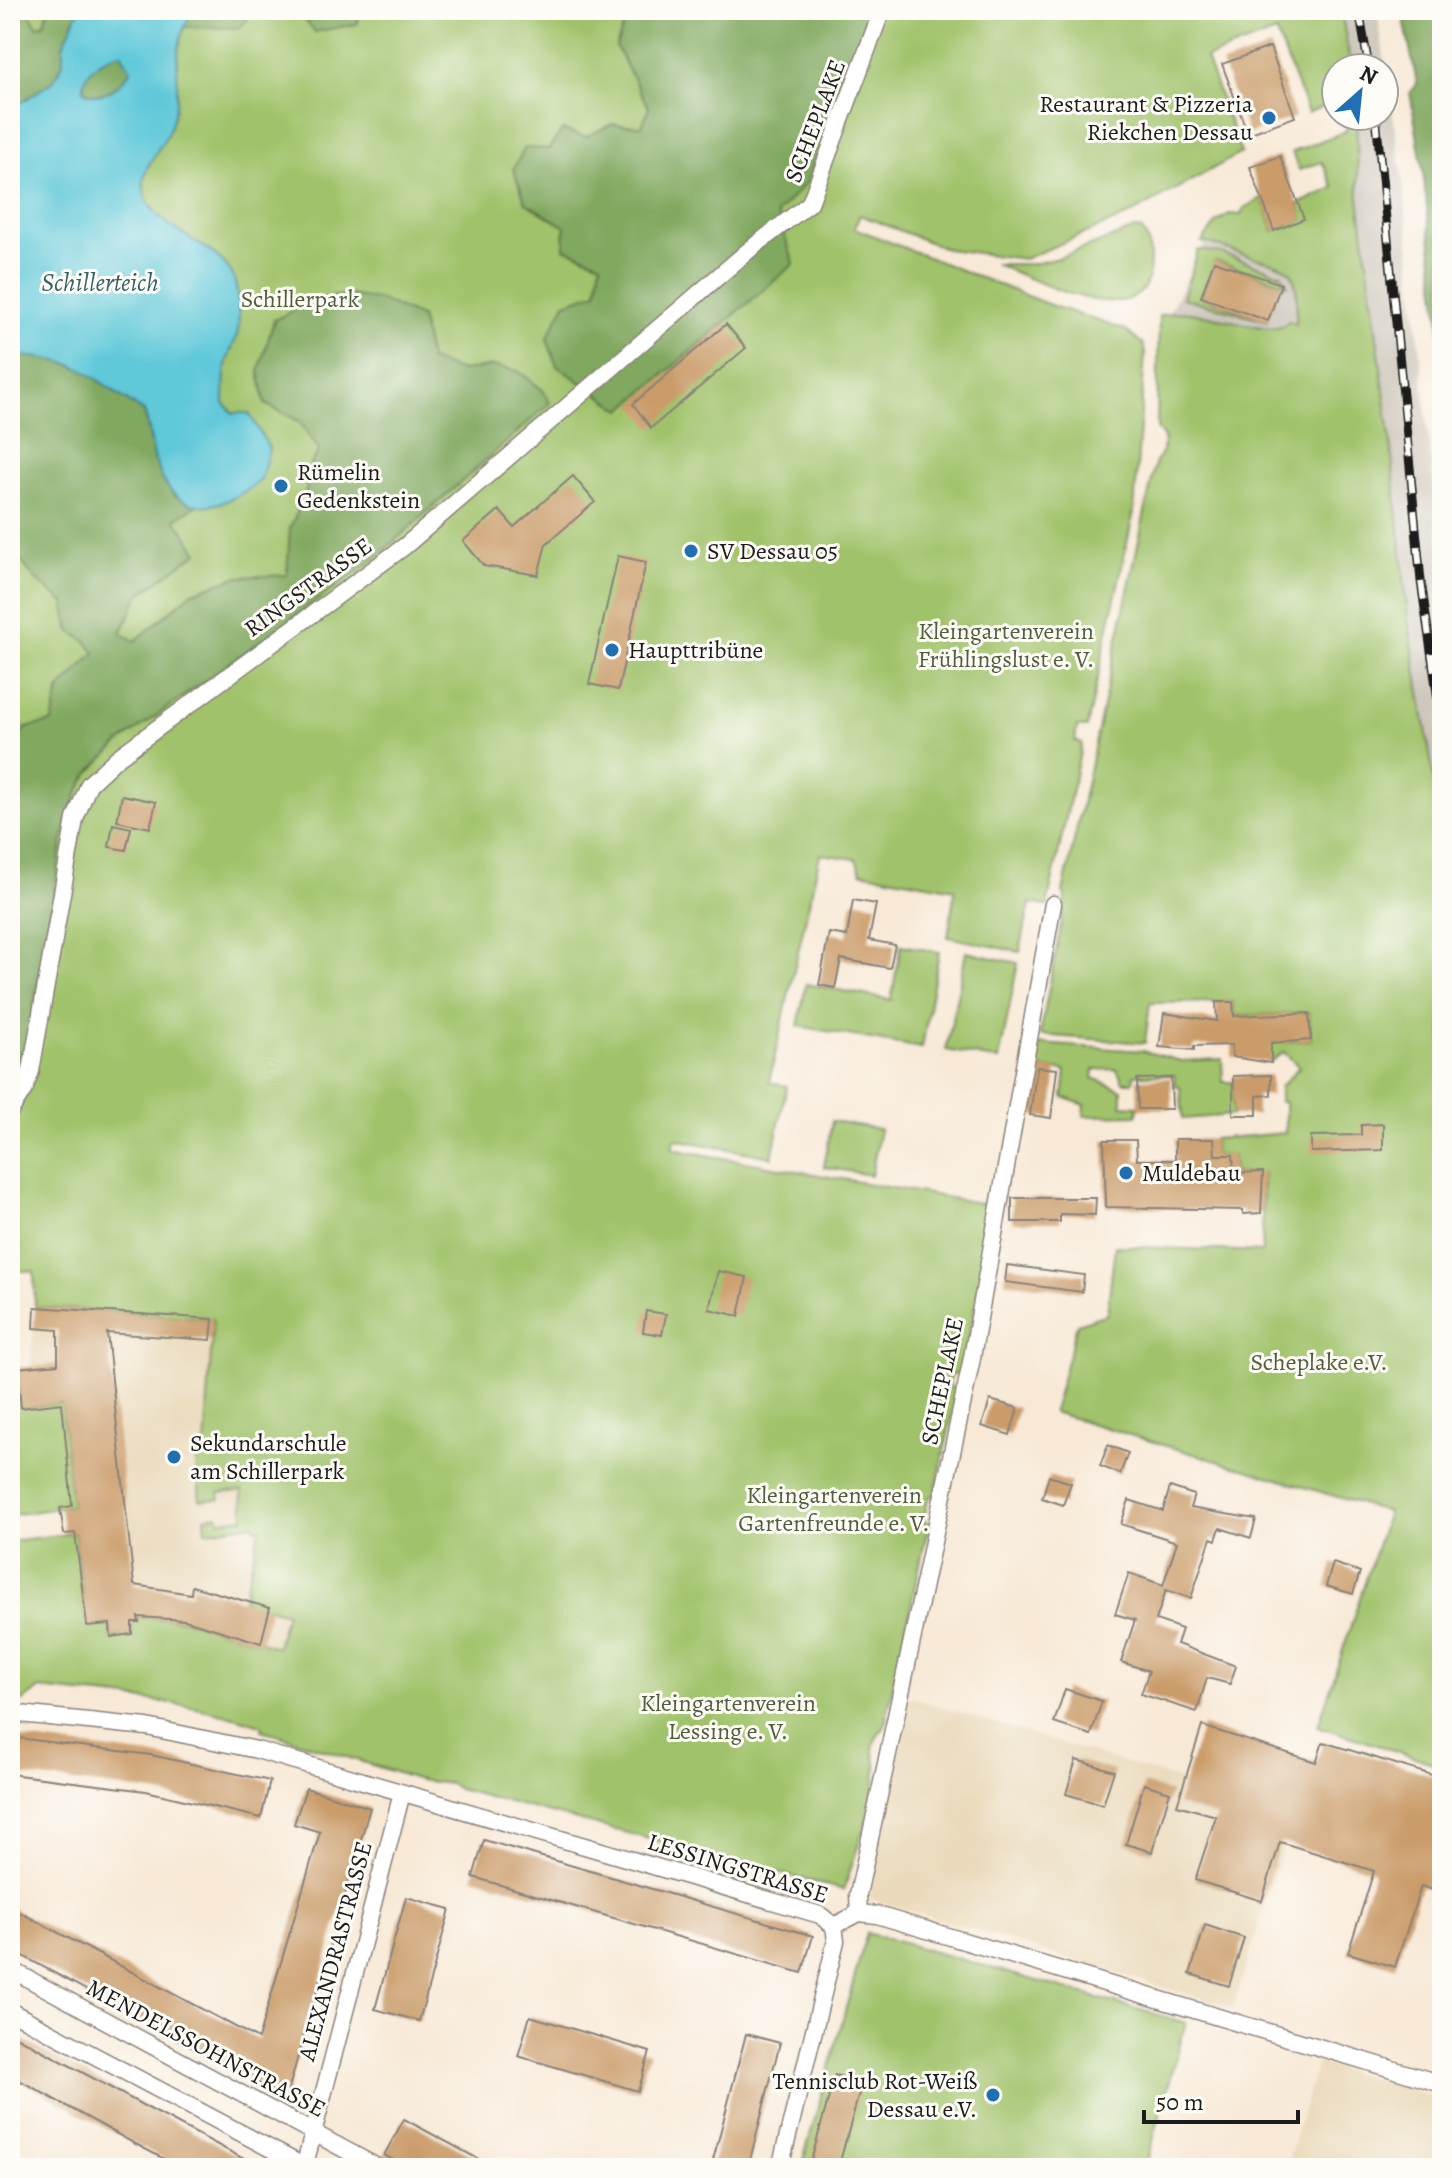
<svg xmlns="http://www.w3.org/2000/svg" width="1452" height="2178" viewBox="0 0 1452 2178" font-family="Alegreya,serif">
<style>
.built{fill:#ead9ba}
.industrial{fill:#cac3b8}
.green{fill:#a0c26b;stroke:#5e6f44;stroke-width:2}
.forest{fill:#80a85f;stroke:#4e623e;stroke-width:2}
.water{fill:#5ec8d9;stroke:#3d727a;stroke-width:2;fill-rule:evenodd}
.building{fill:#ca9c6b}
.lines{fill:none;stroke-linecap:round;stroke-linejoin:round}
.minor-casing{stroke:#8a827a;stroke-width:19}
.minor{stroke:#fff;stroke-width:16}
.rail-casing{stroke:#1c1c1c;stroke-width:9}
.rail{stroke:#fdfcf7;stroke-width:6;stroke-dasharray:18;stroke-linecap:butt}
.poi-dot{fill:#1f6fb2;stroke:#fdfcf7;stroke-width:3}
.labels{text-anchor:middle;dominant-baseline:central;stroke-width:6;stroke-linejoin:round;paint-order:stroke}
.poi-label{font-size:24px;fill:#1c1c1c;stroke:#fdfcf7;text-anchor:start}
.street-label{font-size:24px;fill:#1c1c1c;stroke:#fdfcf7}
.park-label{font-size:24px;fill:#515e3c;stroke:#fdfcf7}
.water-label{font-size:26px;font-style:italic;fill:#366168;stroke:#fdfcf7}
</style>
<rect width="100%" height="100%" fill="#fdfcf7"/>
<filter id="ink" filterUnits="userSpaceOnUse"><feTurbulence type="fractalNoise" baseFrequency=".0125" numOctaves="2"/><feDisplacementMap in="SourceGraphic" scale="16" xChannelSelector="R" yChannelSelector="G"/><feConvolveMatrix kernelMatrix="1 2 1 2 8 2 1 2 1" color-interpolation-filters="sRGB"/></filter>
<filter id="wash" filterUnits="userSpaceOnUse"><feTurbulence type="fractalNoise" baseFrequency=".006" numOctaves="4" result="noise"/><feDisplacementMap in="SourceGraphic" scale="32" xChannelSelector="R" yChannelSelector="G"/><feGaussianBlur stdDeviation="1.8" result="paint"/><feColorMatrix in="noise" values="0 0 0 0 0 0 0 0 0 0 0 0 0 0 0 0 0 1.4 0 .05"/><feComposite in="paint" operator="in"/></filter>
<g filter="url(#wash)">
<rect width="100%" height="100%" fill="#f8e9d7"/>
<!-- built -->
<g class="built">
<polygon points="35,1307 213,1319 212,1340 318,1331 247,1573 301,1588 285,1650 139,1622 132,1634 111,1637 87,1626 75,1533 64,1534 60,1508 62,1403 21,1408 17,1368 31,1366"/>
<polygon points="909,1697 1293,1814 1233,2008 870,1899"/>
<polygon points="1317,2062 1442,2099 1442,2168 1286,2168"/>
</g>
<!-- industrial -->
<g class="industrial">
<polygon points="1341,10 1377,10 1403,181 1442,572 1442,827 1408,619 1390,437 1359,198 1356,116 1384,116 1384,68 1351,68"/>
<polygon points="1212,231 1274,231 1298,274 1296,335 1161,327"/>
</g>
<!-- green -->
<g class="green">
<path d="M 10,10 L 1341,10 L 1351,68 L 1336,68 L 1336,100 L 1308,113 L 1276,32 L 1206,58 L 1241,153 L 1129,215 L 1024,259 L 947,249 L 860,215 L 854,228 L 1050,305 L 1125,330 L 1143,344 L 1145,354 L 1134,511 L 1087,727 L 1077,727 L 1075,741 L 1082,743 L 1047,906 L 1030,903 L 1020,952 L 948,937 L 955,889 L 861,872 L 856,859 L 820,854 L 769,1082 L 787,1086 L 772,1157 L 675,1139 L 672,1149 L 996,1206 L 961,1374 L 952,1374 L 949,1385 L 957,1392 L 935,1495 L 929,1497 L 923,1521 L 929,1523 L 884,1728 C 864,1750 879,1751 876,1774 C 873,1810 854,1855 844,1890 L 458,1789 L 450,1784 L 419,1780 L 262,1730 L 263,1726 C 192,1700 115,1697 39,1689 L 23,1701 L 10,1700 L 10,1541 L 75,1533 L 87,1626 L 110,1624 L 111,1637 L 132,1634 L 132,1622 L 138,1622 L 138,1617 L 185,1620 L 277,1647 L 286,1613 L 243,1601 L 260,1528 L 255,1529 L 254,1524 L 206,1531 L 205,1517 L 218,1515 L 220,1521 L 244,1518 L 242,1491 L 219,1493 L 220,1499 L 200,1500 L 196,1458 L 205,1447 L 213,1319 L 35,1307 L 34,1271 L 10,1271 Z"/>
<path d="M 1356,116 L 1359,198 L 1390,437 L 1408,619 L 1442,827 L 1442,1766 L 1318,1726 L 1388,1512 L 1053,1412 L 1077,1324 L 1107,1314 L 1115,1246 L 1262,1252 L 1263,1173 L 1234,1173 L 1233,1156 L 1215,1155 L 1214,1139 L 1285,1133 L 1285,1102 L 1280,1102 L 1280,1087 L 1299,1067 L 1284,1052 L 1271,1061 L 1264,1043 L 1311,1040 L 1309,1013 L 1234,1016 L 1233,1002 L 1150,1003 L 1145,1043 L 1040,1035 L 1066,899 L 1063,892 L 1156,461 L 1163,451 L 1164,437 L 1157,429 L 1159,316 C 1195,300 1271,343 1289,321 L 1296,324 C 1298,267 1298,269 1245,255 C 1229,251 1218,244 1202,242 L 1217,222 L 1229,214 L 1241,215 L 1244,208 L 1262,198 L 1274,231 L 1303,219 L 1298,204 L 1334,188 L 1322,162 L 1299,170 L 1292,152 L 1346,131 L 1347,117 Z"/>
<path d="M 1135,229 L 1142,230 C 1151,242 1151,259 1149,273 C 1140,336 1029,277 995,264 L 1033,264 L 1058,258 Z"/>
<polygon points="1198,250 1221,253 1281,274 1287,284 1215,261 1201,297 1268,321 1183,298"/>
<polygon points="901,945 939,952 922,1048 798,1026 806,984 891,1000"/>
<polygon points="966,952 1018,963 999,1060 946,1050"/>
<polygon points="1040,1044 1143,1051 1181,1061 1222,1059 1223,1082 1233,1082 1233,1115 1183,1119 1180,1087 1175,1086 1174,1075 1134,1075 1133,1082 1123,1082 1117,1069 1094,1070 1093,1078 1122,1090 1122,1105 1138,1106 1137,1115 1084,1116 1085,1105 1063,1097 1066,1071 1037,1067"/>
<polygon points="832,1121 880,1129 871,1175 824,1167"/>
<polygon points="17,1373 22,1408 62,1403 72,1506 10,1515 10,1374"/>
<polygon points="867,1933 1186,2023 1145,2168 801,2168"/>
</g>
<!-- forest -->
<g class="forest">
<polygon points="10,10 28,10 37,26 44,24 48,10 79,10 63,46 63,64 53,81 10,110"/>
<polygon points="193,10 256,10 239,28 183,27"/>
<polygon points="296,10 361,10 357,24 315,32"/>
<polygon points="629,10 871,10 807,182 777,213 794,264 622,410 557,366 547,339 565,303 597,292 601,263 564,248 565,227 526,203 513,169 525,148 549,149 562,130 586,137 612,124 642,126 649,108 616,47"/>
<polygon points="1402,10 1442,10 1442,346 1423,171 1410,92 1417,83"/>
<path d="M 121,53 L 131,70 C 120,86 105,102 84,91 C 79,71 105,57 121,53 Z"/>
<path d="M 344,294 L 380,300 L 421,317 L 430,360 L 462,371 L 493,366 L 518,371 L 543,390 L 550,403 L 373,560 L 127,737 C 89,770 79,779 65,829 L 23,1067 L 17,1091 L 10,1099 L 10,745 L 26,728 L 52,722 L 59,690 L 95,653 L 86,641 L 70,631 L 64,603 L 36,580 L 16,554 L 10,555 L 10,354 C 37,358 68,359 91,375 C 109,387 124,400 144,411 L 155,459 L 174,496 L 196,506 L 175,519 L 198,552 L 139,595 L 121,633 L 135,641 L 193,592 L 236,577 L 287,575 L 290,528 L 305,496 L 310,466 L 319,450 L 299,421 L 265,404 L 259,371 L 274,320 L 302,306 Z"/>
</g>
<!-- water -->
<path class="water" d="M 79,10 L 193,10 C 166,57 185,79 172,122 C 165,150 133,169 147,200 C 164,236 226,245 235,282 C 238,295 240,318 238,331 C 236,343 228,354 226,366 C 224,378 224,390 224,403 L 233,413 L 249,413 L 269,448 L 261,480 C 220,513 173,521 155,460 C 150,443 150,427 144,411 C 124,400 109,387 91,375 C 67,358 37,359 10,354 L 10,110 L 53,81 L 63,64 L 63,46 ZM 121,53 L 131,70 C 120,86 105,102 84,91 C 79,72 105,57 121,53 Z"/>
<g id="blocks">
<!-- building -->
<g class="building">
<polygon points="1270,47 1295,117 1248,134 1222,64"/>
<polygon points="1280,156 1304,219 1274,231 1250,167"/>
<polygon points="1214,261 1281,284 1268,321 1201,297"/>
<polygon points="726,324 746,348 651,428 633,404"/>
<polygon points="573,476 595,502 546,544 538,575 484,566 463,541 499,510 514,527"/>
<polygon points="618,556 646,562 618,690 589,684"/>
<polygon points="122,795 156,802 150,828 117,821"/>
<polygon points="113,824 131,828 126,850 109,847"/>
<polygon points="853,900 876,904 869,940 895,945 890,968 841,959 835,988 819,985 829,933 847,936"/>
<polygon points="1216,1002 1233,1002 1234,1016 1309,1013 1311,1040 1271,1043 1271,1063 1232,1057 1232,1045 1194,1046 1194,1050 1159,1047 1164,1013 1217,1021"/>
<polygon points="1037,1067 1057,1069 1051,1118 1030,1115"/>
<polygon points="1271,1075 1271,1095 1257,1096 1257,1115 1233,1115 1233,1076"/>
<polygon points="1171,1078 1172,1109 1138,1109 1137,1079"/>
<polygon points="1383,1124 1383,1150 1311,1152 1311,1136 1361,1135 1361,1125"/>
<polygon points="1175,1139 1214,1139 1215,1155 1233,1155 1234,1173 1263,1172 1261,1213 1243,1214 1243,1210 1106,1207 1104,1140 1136,1140 1137,1160 1175,1160"/>
<polygon points="1012,1198 1096,1198 1095,1215 1060,1214 1060,1222 1012,1222"/>
<polygon points="1007,1265 1084,1275 1082,1292 1005,1282"/>
<polygon points="718,1271 747,1277 739,1316 709,1309"/>
<polygon points="35,1307 213,1319 211,1340 107,1333 134,1585 191,1594 192,1586 270,1608 261,1643 185,1620 138,1617 139,1622 132,1622 132,1634 111,1637 110,1624 87,1626 75,1533 64,1534 60,1508 72,1506 62,1403 21,1408 17,1368 58,1364 58,1330 34,1328"/>
<polygon points="646,1311 666,1314 662,1335 643,1332"/>
<polygon points="990,1400 1018,1408 1010,1435 982,1426"/>
<polygon points="1108,1445 1128,1453 1120,1474 1100,1466"/>
<polygon points="1049,1476 1071,1483 1063,1505 1042,1498"/>
<polygon points="1170,1487 1194,1495 1190,1508 1256,1519 1251,1538 1220,1528 1216,1540 1211,1538 1191,1598 1166,1590 1156,1620 1182,1629 1177,1644 1236,1666 1230,1684 1207,1678 1197,1712 1141,1694 1149,1671 1121,1662 1135,1620 1115,1614 1129,1573 1163,1585 1177,1542 1121,1524 1129,1500 1163,1511"/>
<polygon points="1333,1563 1360,1572 1353,1594 1326,1586"/>
<polygon points="1065,1689 1102,1701 1091,1735 1054,1723"/>
<polygon points="1202,1726 1316,1762 1323,1742 1442,1778 1442,1893 1421,1886 1395,1967 1348,1953 1374,1871 1280,1842 1262,1901 1195,1880 1216,1816 1177,1805"/>
<polygon points="10,1737 151,1755 270,1781 261,1818 146,1791 10,1774"/>
<polygon points="1076,1760 1114,1771 1103,1805 1066,1794"/>
<polygon points="1144,1784 1170,1792 1152,1852 1126,1844"/>
<polygon points="306,1788 370,1808 286,2098 10,1949 10,1907 258,2039 320,1832 294,1824"/>
<polygon points="484,1840 813,1936 802,1973 473,1877"/>
<polygon points="406,1897 450,1909 419,2021 375,2009"/>
<polygon points="1205,1925 1244,1938 1229,1986 1190,1974"/>
<polygon points="530,2016 650,2052 638,2091 518,2056"/>
<polygon points="10,2033 146,2107 261,2168 181,2168 128,2140 10,2075"/>
<polygon points="746,2034 780,2043 767,2093 748,2168 711,2168"/>
<polygon points="835,2075 862,2083 838,2168 809,2168"/>
<polygon points="404,2119 458,2148 495,2168 409,2168 384,2155"/>
</g>
</g>
</g>
<g filter="url(#ink)">
<use href="#blocks" fill-opacity="0" stroke="#8a827a" stroke-width="2"/>
<g class="lines">
<!-- minor casing -->
<g class="minor-casing">
<g id="minor">
<polyline points="10,1111 25,1088 31,1071 75,819 89,784 117,758 405,546 748,251 810,203 882,10"/>
<polyline points="10,1713 147,1727 257,1750 820,1915 834,1926"/>
<polyline points="859,1913 858,1895 971,1363 1053,904"/>
<polyline points="834,1926 859,1913 877,1915 1442,2084"/>
<polyline points="10,1969 379,2168"/>
<polyline points="10,2011 307,2168"/>
<polyline points="304,2168 402,1793"/>
<polyline points="780,2168 836,1941 834,1926"/>
</g>
</g>
<!-- minor -->
<use href="#minor" class="minor"/>
<!-- rail casing -->
<g class="rail-casing">
<g id="rail">
<polyline points="1359,10 1369,68"/>
<polyline points="1376,116 1421,581 1442,728"/>
</g>
</g>
<!-- rail -->
<use href="#rail" class="rail"/>
</g>
</g>
<!-- markers -->
<g class="poi-dot">
<circle cx="1269" cy="118" r="8"/>
<circle cx="281" cy="486" r="8"/>
<circle cx="691" cy="551" r="8"/>
<circle cx="612" cy="650" r="8"/>
<circle cx="1126" cy="1173" r="8"/>
<circle cx="174" cy="1457" r="8"/>
<circle cx="993" cy="2095" r="8"/>
</g>
<g class="labels">
<!-- poi labels -->
<g class="poi-label">
<text x="1253" y="104" text-anchor="end">Restaurant &amp; Pizzeria<tspan x="1253" dy="28">Riekchen Dessau</tspan></text>
<text x="297" y="472">Rümelin<tspan x="297" dy="28">Gedenkstein</tspan></text>
<text x="707" y="551">SV Dessau 05</text>
<text x="628" y="650">Haupttribüne</text>
<text x="1142" y="1173">Muldebau</text>
<text x="190" y="1443">Sekundarschule<tspan x="190" dy="28">am Schillerpark</tspan></text>
<text x="977" y="2081" text-anchor="end">Tennisclub Rot-Weiß<tspan x="977" dy="28">Dessau e.V.</tspan></text>
</g>
<!-- street labels -->
<g class="street-label">
<text transform="translate(815 121) rotate(-69)">SCHEPLAKE</text>
<text transform="translate(308 587) rotate(-36)">RINGSTRASSE</text>
<text transform="translate(942 1381) rotate(-78)">SCHEPLAKE</text>
<text transform="translate(738 1868) rotate(17)">LESSINGSTRASSE</text>
<text transform="translate(335 1951) rotate(-75)">ALEXANDRASTRASSE</text>
<text transform="translate(206 2048) rotate(28)">MENDELSSOHNSTRASSE</text>
</g>
<!-- park labels -->
<g class="park-label">
<text x="300" y="299">Schillerpark</text>
<text x="1006" y="631">Kleingartenverein<tspan x="1006" dy="28">Frühlingslust e. V.</tspan></text>
<text x="1319" y="1362">Scheplake e.V.</text>
<text x="834" y="1495">Kleingartenverein<tspan x="834" dy="28">Gartenfreunde e. V.</tspan></text>
<text x="728" y="1703">Kleingartenverein<tspan x="728" dy="28">Lessing e. V.</tspan></text>
</g>
<!-- water labels -->
<g class="water-label">
<text x="100" y="282">Schillerteich</text>
</g>
</g>
<!-- margin -->
<rect width="1452" height="2178" fill="none" stroke="#fdfcf7" stroke-width="40"/>
<!-- north arrow -->
<g transform="translate(1360 92) rotate(27)"><circle r="38" fill="#fdfcf7" stroke="#a3a29f" stroke-width="2"/>
<path d="M0-6L14 30L0 20L-14 30Z" fill="#1f6fb2"/>
<text y="-12" font-size="22" font-weight="bold" text-anchor="middle" fill="#1c1c1c">N</text>
</g>
<!-- scale -->
<path d="M1144 2110v12h154v-12" fill="none" stroke="#1c1c1c" stroke-width="4"/>
<text x="1156" y="2110" font-size="24" fill="#1c1c1c" stroke="#fdfcf7" stroke-width="6" paint-order="stroke">50 m</text>
</svg>
